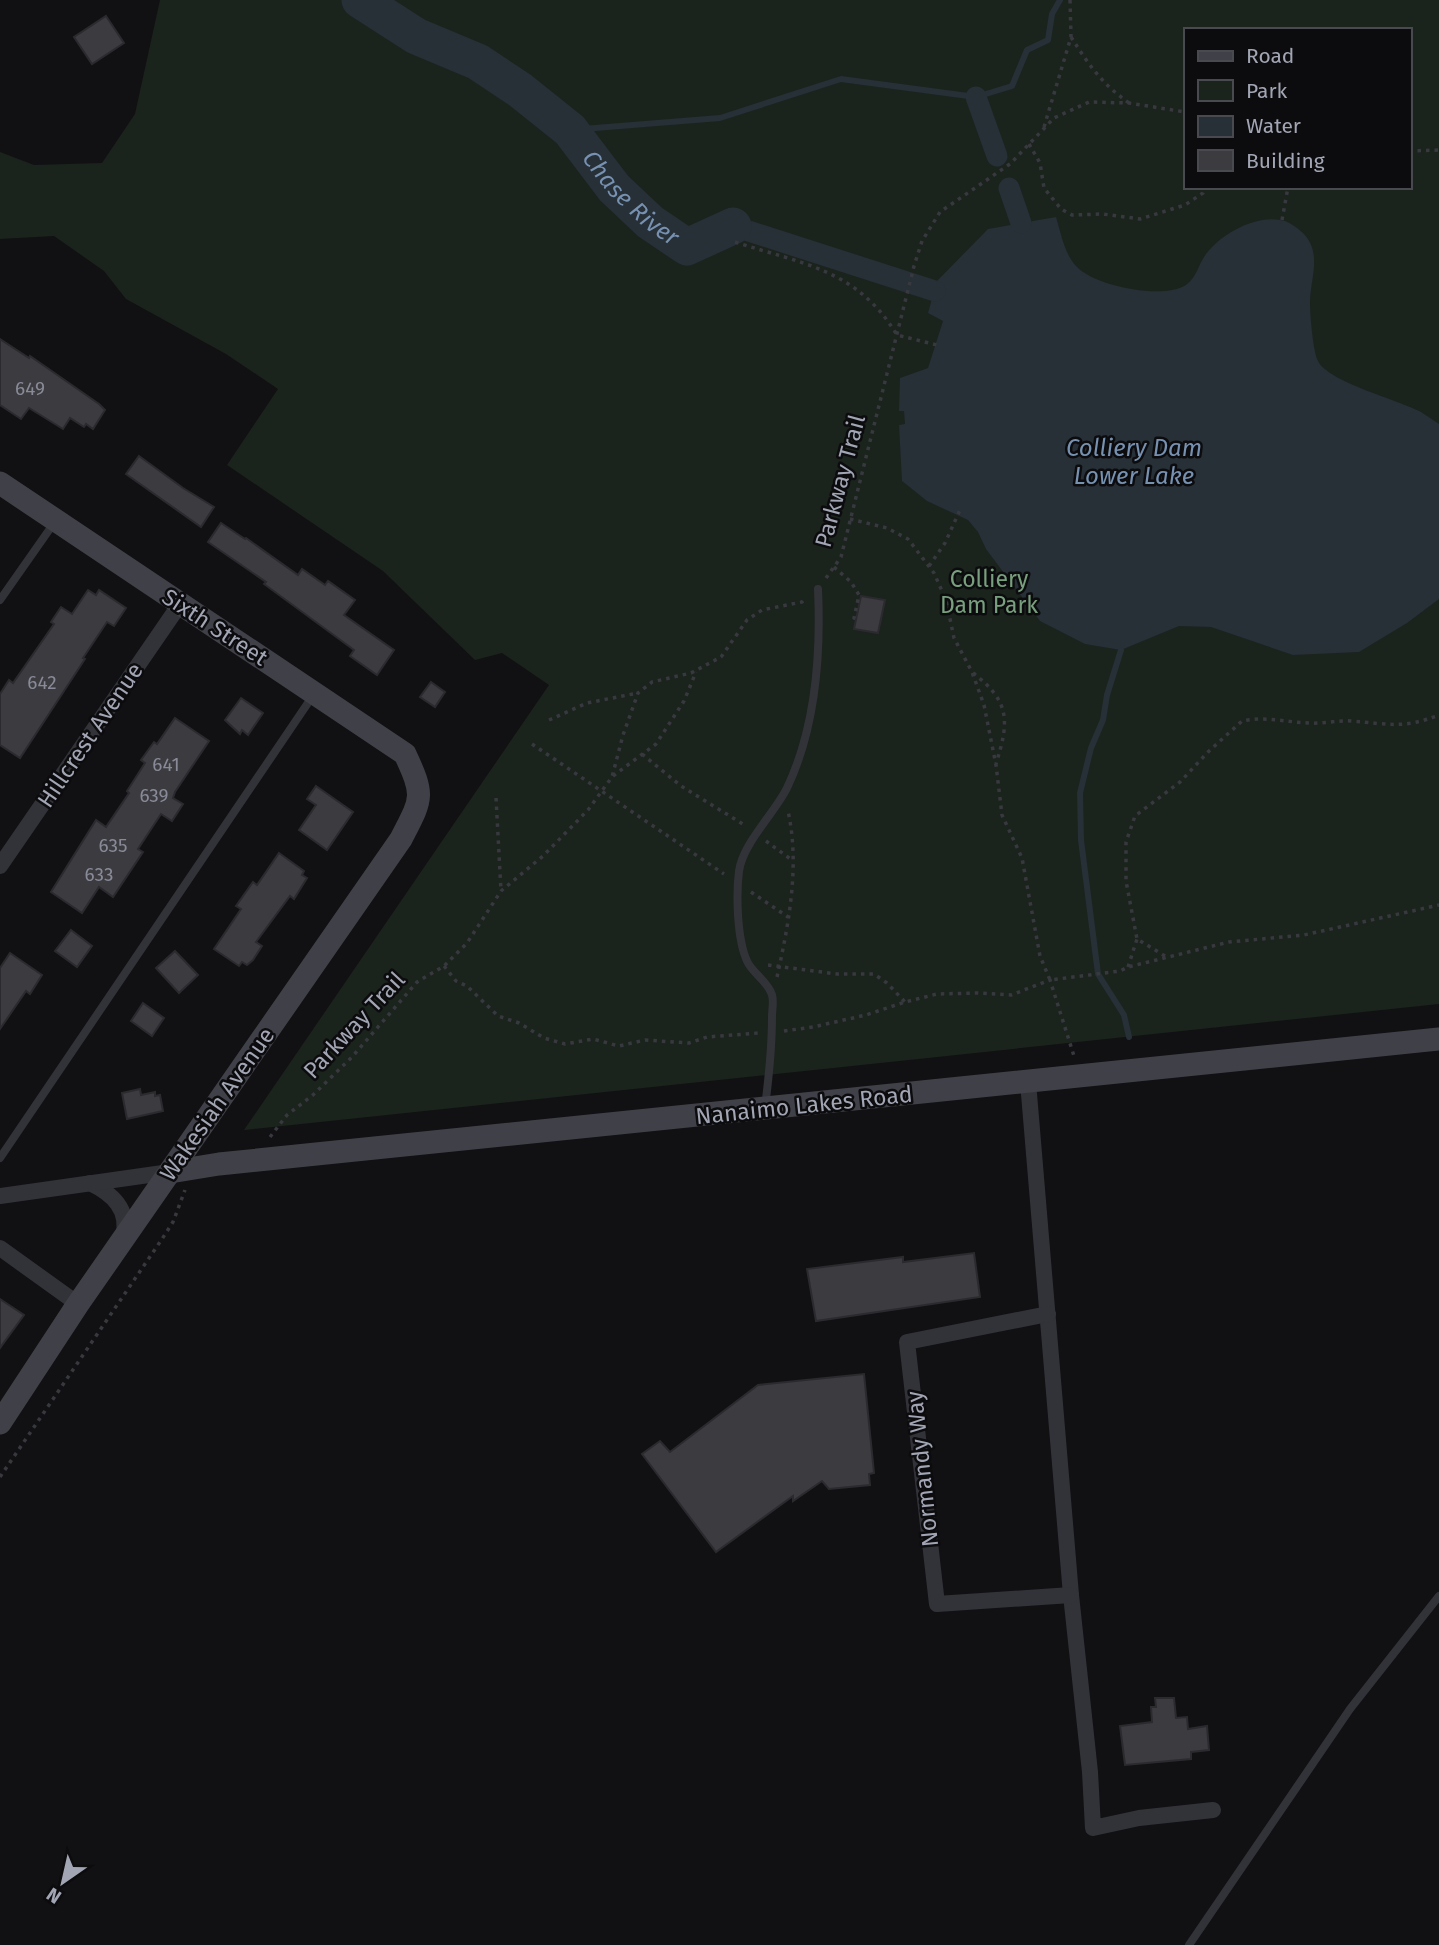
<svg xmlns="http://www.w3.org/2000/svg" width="1439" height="1945" viewBox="0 0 1439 1945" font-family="'Fira Sans',sans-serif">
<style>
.green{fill:#1b231d;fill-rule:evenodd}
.water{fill:#272f37}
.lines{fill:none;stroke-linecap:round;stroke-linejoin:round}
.stream{stroke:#272f37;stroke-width:6}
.canal{stroke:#272f37;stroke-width:21}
.river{stroke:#272f37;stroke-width:37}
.building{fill:#3b3b40;stroke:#2b2b2f;stroke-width:2}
.path{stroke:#38393f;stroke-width:3.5;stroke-dasharray:3.5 5;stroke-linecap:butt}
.lane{stroke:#323338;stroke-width:8}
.street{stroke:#323338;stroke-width:16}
.secondary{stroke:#404148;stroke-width:23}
.labels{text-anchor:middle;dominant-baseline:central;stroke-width:5;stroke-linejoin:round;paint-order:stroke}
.number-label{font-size:19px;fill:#888b97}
.street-label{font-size:23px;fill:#a2a6b4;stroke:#0c0c0e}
.park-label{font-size:23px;fill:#78a07e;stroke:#0c0c0e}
.water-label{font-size:24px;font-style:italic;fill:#7791b1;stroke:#0c0c0e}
</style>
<rect width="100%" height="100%" fill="#111113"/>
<!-- green -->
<path class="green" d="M 160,0 L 1439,0 L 1439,1004 L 244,1130 L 549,685 L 502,653 L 475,660 L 383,571 L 227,465 L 278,389 L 226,354 L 126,299 L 104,271 L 54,236 L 0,239 L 0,152 L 34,165 L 102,163 L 135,114 ZM 1185,30 L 1409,30 L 1409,187 L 1185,187 Z"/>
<!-- water -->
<path class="water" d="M 1056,217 C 1061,233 1064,253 1076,266 C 1094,286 1163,300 1186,285 C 1197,277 1198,265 1206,254 C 1221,234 1255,215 1280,220 C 1289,221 1296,227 1303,233 C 1323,253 1310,279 1310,303 C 1310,314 1313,352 1318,361 C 1328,382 1399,400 1421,412 C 1427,416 1433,420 1439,424 L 1439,599 L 1407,623 L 1359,652 L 1293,655 L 1211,627 L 1179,626 L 1121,650 L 1085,644 L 1040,621 L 986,549 L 978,532 L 968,520 L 927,501 L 902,481 L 899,425 L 905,424 L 904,411 L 899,411 L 900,378 L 928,368 L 943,321 L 928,313 L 937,281 L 988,229 Z"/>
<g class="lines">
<!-- stream -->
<g class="stream">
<polyline points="570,130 720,118 841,79 976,97 1012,86 1027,50 1048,40 1052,14 1060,0"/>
<polyline points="1121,650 1107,695 1103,720 1091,748 1080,793 1081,840 1098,974 1124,1015 1129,1037"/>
</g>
<!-- canal -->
<g class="canal">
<polyline points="976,97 997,156"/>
<polyline points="1009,188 1021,223"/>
<polyline points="733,226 935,291"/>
</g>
<!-- river -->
<path class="river" id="s1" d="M 360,0 L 416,36 L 478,62 L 520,90 L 570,130 L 614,188 L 650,222 L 687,247 L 733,226"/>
</g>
<!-- building -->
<g class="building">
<polygon points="106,16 124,43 92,64 74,37"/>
<polygon points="0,339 29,358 30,356 99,404 105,410 93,429 86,424 84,427 70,418 63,429 29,408 21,419 0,405"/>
<polygon points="139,456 183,488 214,507 201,527 126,474"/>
<polygon points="221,523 245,539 246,538 298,575 302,569 325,585 328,581 355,600 344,615 394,650 377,675 350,656 354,650 264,584 266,582 208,542"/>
<polygon points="88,590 96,595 99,590 126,608 114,626 107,622 83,658 85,659 20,758 0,745 0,694 9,680 13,683 54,624 51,622 61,607 72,614"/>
<polygon points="861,596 885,600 878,633 854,629"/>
<polygon points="431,682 445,692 435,707 420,697"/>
<polygon points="241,698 263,713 248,735 242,730 240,734 225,720"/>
<polygon points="175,718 209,741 175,792 173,798 183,804 172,821 161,814 138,849 143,852 113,897 99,887 82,913 51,892 96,820 106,827 129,793 127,791 145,763 141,760 154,742 157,744"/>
<polygon points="316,786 353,812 327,850 299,830 316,805 307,799"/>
<polygon points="279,853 304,871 302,875 307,878 294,899 290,896 256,942 262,946 253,960 247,965 242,962 239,966 214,949 241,909 236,906 253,882 257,885"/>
<polygon points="71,930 92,946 77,967 55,951"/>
<polygon points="175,951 198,975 179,993 156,968"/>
<polygon points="10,953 42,975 30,994 26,991 0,1029 0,968"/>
<polygon points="143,1003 164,1018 152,1036 131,1021"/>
<polygon points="140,1089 141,1095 155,1092 155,1096 160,1095 163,1111 127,1119 122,1093"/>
<polygon points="974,1253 980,1297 816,1321 807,1269 903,1257 903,1262"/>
<polygon points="0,1299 24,1315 0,1348"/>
<polygon points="864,1374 874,1473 869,1474 870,1485 829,1489 822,1481 793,1501 793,1496 716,1552 642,1454 660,1441 670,1452 758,1385"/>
<polygon points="1155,1698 1174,1698 1176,1718 1187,1717 1188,1729 1207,1726 1209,1750 1191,1752 1191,1759 1125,1765 1120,1726 1152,1722 1151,1707 1156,1707"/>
</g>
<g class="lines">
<!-- path -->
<g class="path">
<path d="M 1071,37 C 1089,65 1101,83 1129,103"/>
<polyline points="1044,127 1071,37 1070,0"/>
<polyline points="1029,144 1040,163 1044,188 1061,209 1072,215 1103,214 1140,219 1185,205 1203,193 1206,187"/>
<polyline points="1409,151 1439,150"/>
<polyline points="1282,220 1288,187"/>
<path d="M 735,242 C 802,264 857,269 897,335 L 941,346"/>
<polyline points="850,519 887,528 908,539 934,573 946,600 954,638 972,672 984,705 996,765 1002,815 1022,858 1040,956 1050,980 1120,971 1128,967 1229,942 1304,935 1439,905"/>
<polyline points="929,566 945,543 960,510"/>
<polyline points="834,567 851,582 859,595 854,618 856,619"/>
<polyline points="826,578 841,557 914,266 922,241 940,212 1010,164 1054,118 1089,102 1129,103 1185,112"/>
<path d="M 973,673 C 1011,702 1009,722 996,764"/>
<polyline points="549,720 587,703 638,693"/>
<polyline points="532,744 724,874"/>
<polyline points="642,754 681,786 746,826"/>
<polyline points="613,776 656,744 684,701 696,672"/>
<polyline points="496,798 501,891"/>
<polyline points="766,841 793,861"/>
<polyline points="751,892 788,917"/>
<path d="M 1165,956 L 1137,939 L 1126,881 L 1126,842 L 1135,816 L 1180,782 L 1208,752 L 1242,721 C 1264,716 1286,722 1308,723 C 1323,724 1338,720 1352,721 C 1388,724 1404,729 1439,715"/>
<polyline points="768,965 837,974 874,974 887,983 905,1002"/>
<polyline points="444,966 456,981 467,986 498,1016 519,1023 544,1038 565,1044 593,1039 619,1046 645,1040 689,1043 707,1037 759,1033"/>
<polyline points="1128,967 1137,939"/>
<path d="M 777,977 C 789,923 800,865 788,811"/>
<polyline points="784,1031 813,1027 866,1015 905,1002 937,994 978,993 1011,995 1050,980 1074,1056"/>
<polyline points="270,1137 287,1115 313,1095 352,1057 417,982 444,966 467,943 501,891 543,856 588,810 612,777 623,735 638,693 652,682 691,673 721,657 747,620 762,610 802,602 806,598"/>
<polyline points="0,1477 162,1239 173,1222 185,1190"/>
</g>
<!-- lane -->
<g class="lane">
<polyline points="0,600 54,523"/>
<path d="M 765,1107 C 769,1076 772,1047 772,1016 C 772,1010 774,1001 772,995 C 768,981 752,973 747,961 C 737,939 736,895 739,871 C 743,843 774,814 787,788 C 816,727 821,655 818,589"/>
<polyline points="0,1158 314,694"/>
<polyline points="1189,1945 1350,1709 1439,1596"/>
</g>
<!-- street -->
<g class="street">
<polyline points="0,866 180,604"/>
<polyline points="1028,1082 1071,1595 1090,1772 1093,1828 1139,1818 1213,1810"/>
<path d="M 90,1183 C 113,1194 130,1210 123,1237"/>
<polyline points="0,1196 170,1172"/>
<polyline points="0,1248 78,1304"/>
<polyline points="1048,1314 907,1342 937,1604 1071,1595"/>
</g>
<!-- secondary -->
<g class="secondary">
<path d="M 0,483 L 405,754 C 425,797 422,798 401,839 L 78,1304 L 0,1423"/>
<polyline points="170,1172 219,1164 1439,1039"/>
</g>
</g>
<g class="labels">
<!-- number labels -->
<g class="number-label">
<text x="30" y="388">649</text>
<text x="42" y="682">642</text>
<text x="166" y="764">641</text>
<text x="154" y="795">639</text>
<text x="113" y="845">635</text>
<text x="99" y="874">633</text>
</g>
<!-- street labels -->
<g class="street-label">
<text transform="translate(840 481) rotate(-75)">Parkway Trail</text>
<text transform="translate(215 627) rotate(33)">Sixth Street</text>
<text transform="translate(90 735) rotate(-56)">Hillcrest Avenue</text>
<text transform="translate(354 1025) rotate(-47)">Parkway Trail</text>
<text transform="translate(217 1104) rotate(-55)">Wakesiah Avenue</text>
<text transform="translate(804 1105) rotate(-6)">Nanaimo Lakes Road</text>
<text transform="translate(922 1469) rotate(-96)">Normandy Way</text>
</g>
<!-- park labels -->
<g class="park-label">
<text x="989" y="579">Colliery<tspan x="989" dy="26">Dam Park</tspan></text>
</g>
<!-- water labels -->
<g class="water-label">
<text stroke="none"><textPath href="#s1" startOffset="340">Chase River</textPath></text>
<text x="1134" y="448">Colliery Dam<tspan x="1134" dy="28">Lower Lake</tspan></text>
</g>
</g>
<!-- legend -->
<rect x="1184" y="28" width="228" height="161" fill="#0c0c0e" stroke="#484a50" stroke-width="2"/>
<rect x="1198" y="51" width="35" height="10" fill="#404148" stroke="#484a50" stroke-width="2"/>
<text x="1246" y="63" font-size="21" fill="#a2a6b4">Road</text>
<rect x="1198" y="80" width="35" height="21" fill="#1b231d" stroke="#484a50" stroke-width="2"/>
<text x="1246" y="98" font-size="21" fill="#a2a6b4">Park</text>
<rect x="1198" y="116" width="35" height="21" fill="#272f37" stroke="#484a50" stroke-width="2"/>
<text x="1246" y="133" font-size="21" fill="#a2a6b4">Water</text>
<rect x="1198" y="150" width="35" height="21" fill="#3b3b40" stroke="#484a50" stroke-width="2"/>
<text x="1246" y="168" font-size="21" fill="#a2a6b4">Building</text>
<!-- north arrow -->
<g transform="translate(63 1882) rotate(214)" stroke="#0c0c0e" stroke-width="5" paint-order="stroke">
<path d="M0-5L12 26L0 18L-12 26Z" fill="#a2a6b4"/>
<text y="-10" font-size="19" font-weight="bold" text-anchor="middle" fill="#a2a6b4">N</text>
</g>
</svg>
